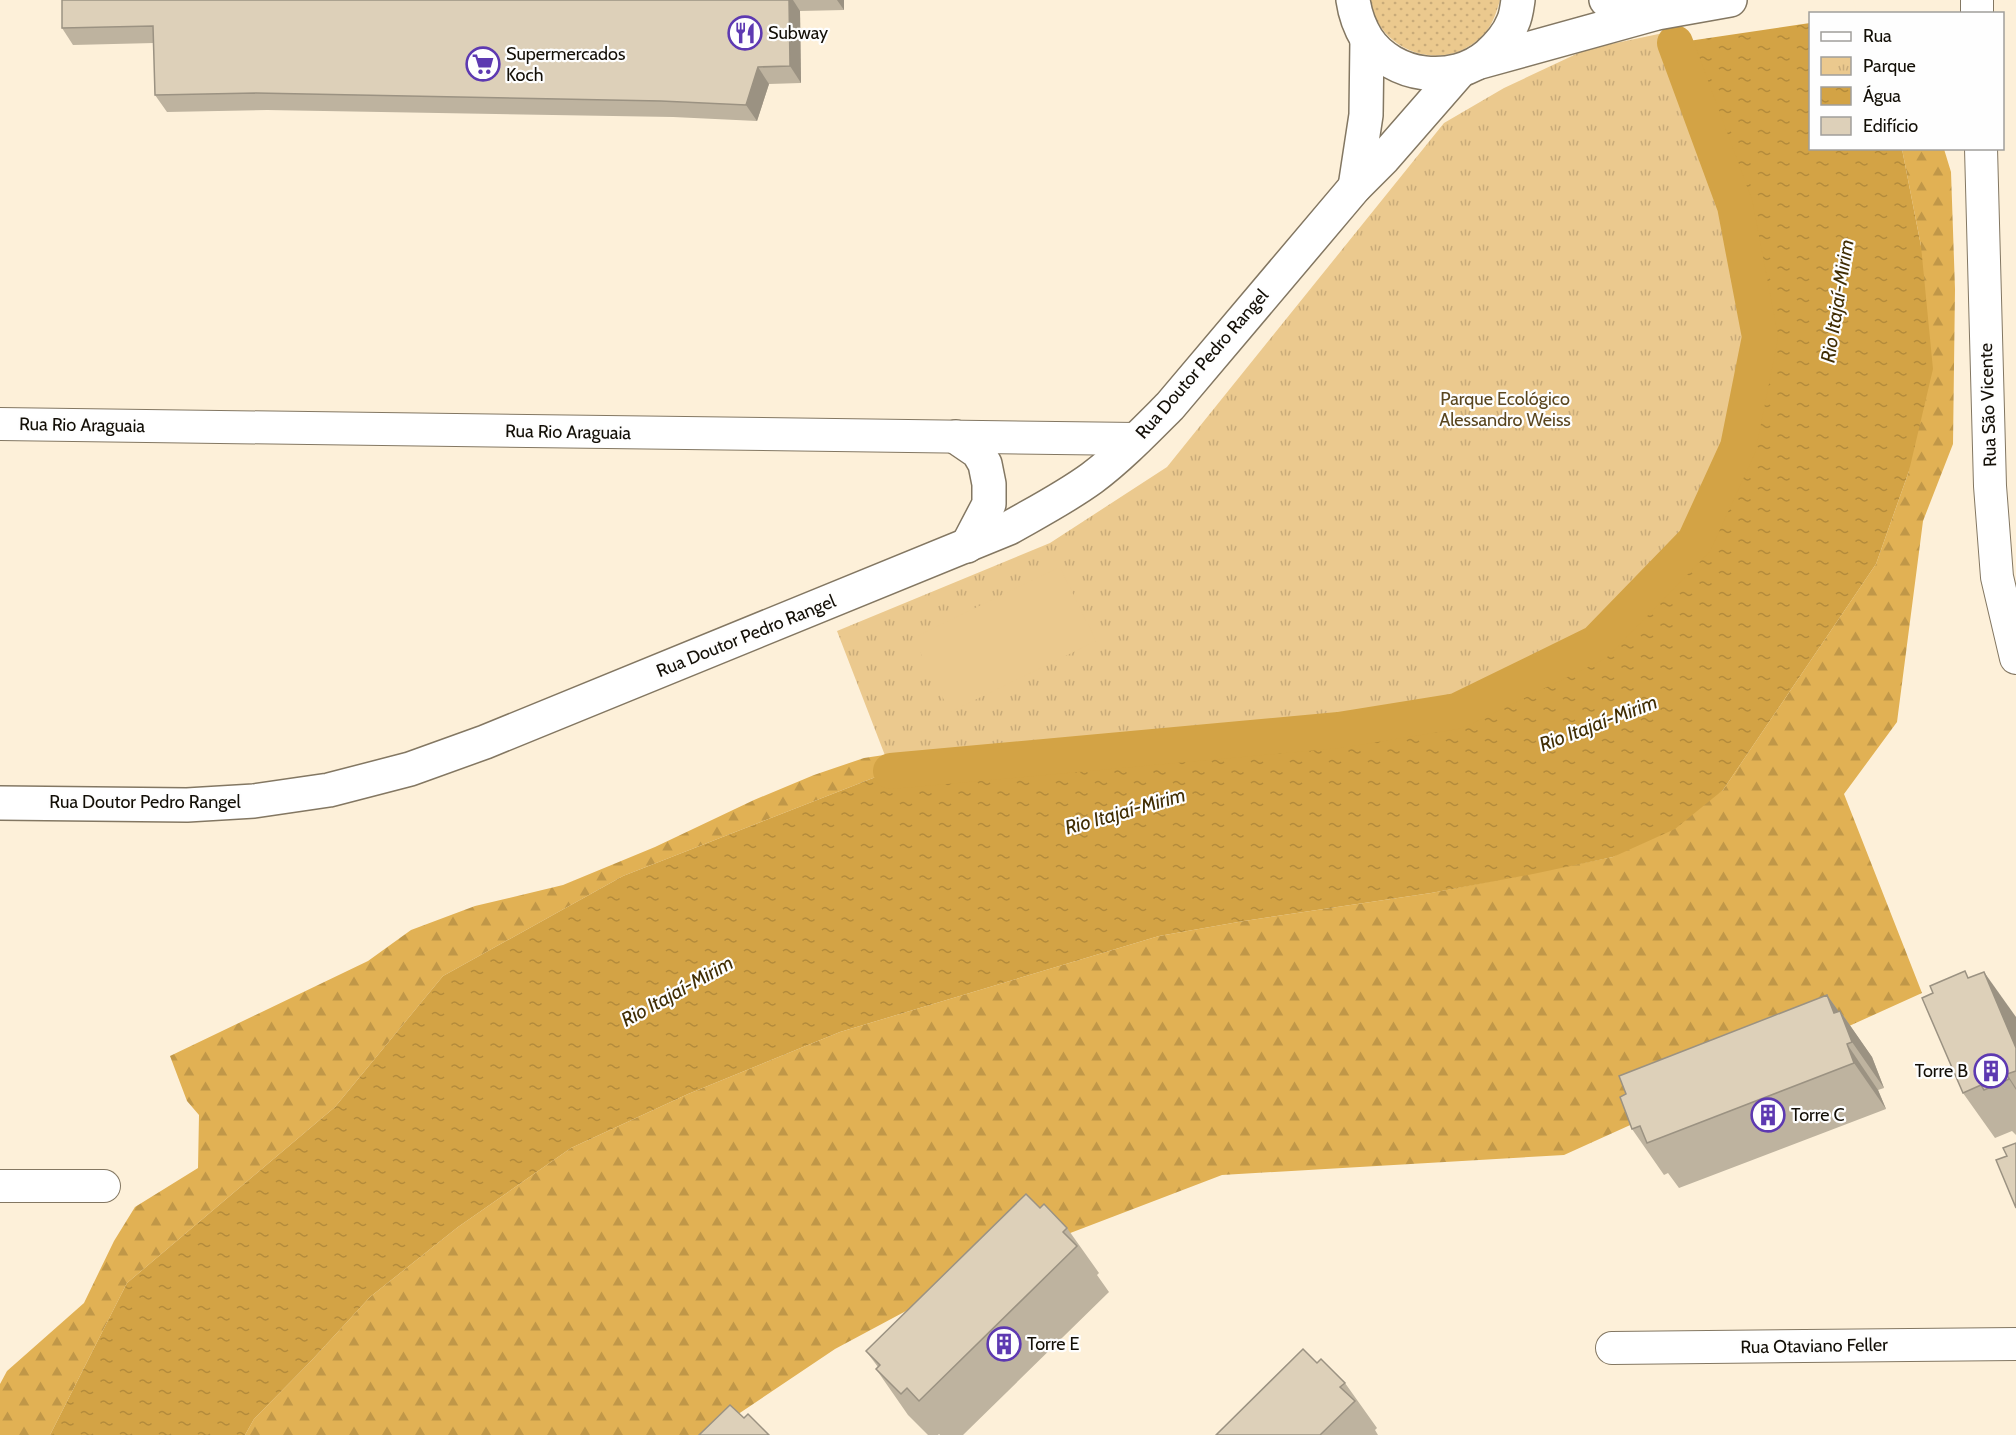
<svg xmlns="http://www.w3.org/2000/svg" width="2016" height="1435" viewBox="0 0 2016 1435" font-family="Cabin,sans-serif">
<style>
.grass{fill:url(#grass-dots)}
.forest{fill:url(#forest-firs)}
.park{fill:url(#park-tufts)}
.pitch{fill:#ebc98e}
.water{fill:url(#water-ripples)}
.pier{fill:#fdf0d9}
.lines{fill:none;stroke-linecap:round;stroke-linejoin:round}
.canal{stroke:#d3a345;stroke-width:36}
.minor-casing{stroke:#837762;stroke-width:34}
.secondary-casing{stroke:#837762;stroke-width:36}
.minor{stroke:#fff;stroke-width:32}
.secondary{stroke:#fff;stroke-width:33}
.wall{fill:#beb39f}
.shaded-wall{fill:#9b9282}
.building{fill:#ddd0b9;stroke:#9b9282;stroke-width:1.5}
.labels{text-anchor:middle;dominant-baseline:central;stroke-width:4.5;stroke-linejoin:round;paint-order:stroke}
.poi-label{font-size:18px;fill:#130f07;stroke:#fefefe;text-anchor:start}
.street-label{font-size:18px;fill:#130f07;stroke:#fefefe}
.park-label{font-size:18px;fill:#5a461f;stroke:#fefefe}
.water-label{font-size:20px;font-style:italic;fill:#402d03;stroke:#fefefe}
</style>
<defs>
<pattern id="grass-dots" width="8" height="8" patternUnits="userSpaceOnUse" patternTransform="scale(1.5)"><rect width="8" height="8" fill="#ebc98e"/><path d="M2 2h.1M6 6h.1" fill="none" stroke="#c9ab79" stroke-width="1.8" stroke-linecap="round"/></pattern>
<pattern id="forest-firs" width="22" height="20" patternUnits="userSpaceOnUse" patternTransform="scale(1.5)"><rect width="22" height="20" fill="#e1b154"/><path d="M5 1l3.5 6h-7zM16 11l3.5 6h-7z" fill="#c09748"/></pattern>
<pattern id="park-tufts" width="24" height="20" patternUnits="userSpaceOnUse" patternTransform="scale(1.5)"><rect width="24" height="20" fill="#ebc98e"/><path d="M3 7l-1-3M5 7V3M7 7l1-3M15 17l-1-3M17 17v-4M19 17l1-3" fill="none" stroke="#c9ab79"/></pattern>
<pattern id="water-ripples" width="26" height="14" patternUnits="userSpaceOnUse" patternTransform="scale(1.5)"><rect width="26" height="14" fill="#d3a345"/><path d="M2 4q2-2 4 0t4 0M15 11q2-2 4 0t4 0" fill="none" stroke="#b48b3b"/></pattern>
</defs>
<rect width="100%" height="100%" fill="#fdf0d9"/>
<!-- grass -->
<path class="grass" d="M 1369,0 L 1500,0 C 1496,14 1492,27 1481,37 C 1442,75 1379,51 1369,0 Z"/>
<!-- forest -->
<g class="forest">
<polygon points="1902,149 1944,149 1951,172 1955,289 1953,444 1923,521 1897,722 1844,794 1922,993 1564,1155 1222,1175 1005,1258 835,1349 707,1435 245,1435 254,1419 311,1361 370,1297 458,1227 571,1148 688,1094 840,1032 1159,936 1244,921 1431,893 1613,857 1723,790 1876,564 1909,471 1921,246"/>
<polygon points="884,755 891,771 623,876 443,976 335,1107 127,1283 50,1435 0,1435 0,1384 7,1371 84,1303 114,1241 135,1207 198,1168 199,1115 187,1101 170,1056 368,961 411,930 475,906 563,885 655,847 754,800 814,775 864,758"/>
</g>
<!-- park -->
<polygon class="park" points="1673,31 1675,43 1735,206 1760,337 1738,447 1695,541 1596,643 1457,711 1339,730 891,771 837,631 1050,543 1167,467 1444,123 1504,88 1587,49"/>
<!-- pitch -->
<polygon class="pitch" points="1060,567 1096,641 950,712 913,638"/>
<!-- water -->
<polygon class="water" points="1666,0 1810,14 1810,148 1902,149 1921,246 1933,369 1909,471 1876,564 1723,790 1675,829 1613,857 1533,874 1431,893 1244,921 1159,936 840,1032 688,1094 571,1148 458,1227 370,1297 311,1361 254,1419 245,1435 50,1435 127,1283 335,1107 443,976 623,876 891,771 1339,730 1457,711 1596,643 1695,541 1738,447 1760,337 1735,206 1675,43"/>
<!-- pier -->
<polygon class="pier" points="1666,0 1853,0 1857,13 1810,14 1810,23 1675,43"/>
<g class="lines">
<!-- canal -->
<polyline class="canal" points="891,771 1339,730 1457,711 1596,643 1695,541 1738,447 1760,337 1735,206 1675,43"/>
<!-- minor casing -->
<g class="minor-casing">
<g id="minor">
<polyline points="1977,0 1977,14"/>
<polyline points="1981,148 1990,486 1997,577 2016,658"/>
<polyline points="0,424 1137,439"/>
<polyline points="0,1186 104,1186"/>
<polyline points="1612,1348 2016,1344"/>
</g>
</g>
<!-- secondary casing -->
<g class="secondary-casing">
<g id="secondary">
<path d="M 1353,0 C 1355,14 1359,26 1367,39 C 1393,78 1453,85 1488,55 C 1498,46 1508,35 1513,22 C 1516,16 1517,7 1518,0"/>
<polyline points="1606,0 1656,13"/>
<polyline points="1480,62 1657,13 1730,0"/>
<polyline points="1355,187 1366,115 1367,40"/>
<polyline points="956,437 978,452 985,464 989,484 989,504 967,546"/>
<path d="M 0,803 L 187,805 L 254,801 L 329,790 L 410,769 L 485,742 L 1009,528 C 1037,512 1066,497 1092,478 C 1120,457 1145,431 1170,406 L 1355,187 L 1384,158 L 1459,72"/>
</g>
</g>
<!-- minor -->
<use href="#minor" class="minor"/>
<!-- secondary -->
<use href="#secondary" class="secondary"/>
</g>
<!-- wall -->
<g class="wall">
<polygon points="62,0 844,0 844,10 800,11 801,83 769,84 757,121 673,117 267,110 167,112 155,95 154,43 73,45 62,28"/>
<polygon points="1969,978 2016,1018 2016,1135 2012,1131 1995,1138 1963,1093"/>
<polygon points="1827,995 1839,1012 1840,1011 1872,1057 1884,1088 1878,1090 1886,1109 1679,1188 1668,1173 1664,1175 1632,1129"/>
<polygon points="1040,1208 1067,1228 1099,1273 1097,1275 1109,1292 963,1435 940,1435 939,1434 938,1435 928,1435 908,1415 876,1369 878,1367 866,1351"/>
<polygon points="1317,1363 1345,1383 1377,1428 1375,1430 1378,1435 1216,1435"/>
</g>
<!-- shaded-wall -->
<g class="shaded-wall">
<polygon points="789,0 793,0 800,11 801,83 790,66"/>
<polygon points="837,0 844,0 844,10"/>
<polygon points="758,67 769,84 757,121 746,105"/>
<polygon points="1984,972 2016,1017 2016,1048"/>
<polygon points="1827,995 1842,1016 1840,1011 1872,1057 1884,1088 1852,1042 1834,1013"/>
<polygon points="1847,1044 1878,1090 1886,1109 1854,1063"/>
<polygon points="2007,1074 2016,1088 2016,1090 2009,1079"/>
</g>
<!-- building -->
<g class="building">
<polygon points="62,0 789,0 790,66 758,67 746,105 661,101 256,93 155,95 153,26 62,28"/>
<polygon points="1965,971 1968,978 1984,972 2016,1048 2016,1071 2007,1074 2009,1079 1984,1090 1981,1085 1963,1093 1922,998 1933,993 1930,986"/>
<polygon points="1827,995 1834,1013 1840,1011 1852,1042 1847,1044 1854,1063 1647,1143 1640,1126 1632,1129 1620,1097 1626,1094 1619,1076"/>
<polygon points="2016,1143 2016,1208 1996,1160 2007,1156 2003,1148"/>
<polygon points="1026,1194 1040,1208 1044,1204 1067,1228 1063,1232 1077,1246 919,1401 907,1388 901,1394 876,1369 880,1365 866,1351"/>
<polygon points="1303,1349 1317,1363 1321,1359 1345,1383 1340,1387 1355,1401 1320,1435 1216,1435"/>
<polygon points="730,1405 744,1418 748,1414 769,1435 699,1435"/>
</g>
<!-- icons -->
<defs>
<g id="restaurant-ring" transform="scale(1.725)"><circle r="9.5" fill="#fefefe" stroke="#5d39b1" stroke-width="1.5"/><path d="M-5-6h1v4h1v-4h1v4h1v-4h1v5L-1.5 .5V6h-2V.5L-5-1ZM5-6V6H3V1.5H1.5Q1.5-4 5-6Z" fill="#5d39b1"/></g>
<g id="supermarket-ring" transform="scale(1.725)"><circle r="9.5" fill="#fefefe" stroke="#5d39b1" stroke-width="1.5"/><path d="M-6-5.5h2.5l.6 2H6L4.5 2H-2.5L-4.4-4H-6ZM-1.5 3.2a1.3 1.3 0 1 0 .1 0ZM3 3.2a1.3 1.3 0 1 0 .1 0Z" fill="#5d39b1"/></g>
<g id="building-ring" transform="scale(1.725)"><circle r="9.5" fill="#fefefe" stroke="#5d39b1" stroke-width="1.5"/><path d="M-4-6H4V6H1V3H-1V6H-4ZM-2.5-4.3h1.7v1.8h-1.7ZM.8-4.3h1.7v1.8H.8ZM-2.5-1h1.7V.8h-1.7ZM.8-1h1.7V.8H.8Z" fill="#5d39b1"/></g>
</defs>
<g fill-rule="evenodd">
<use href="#restaurant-ring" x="745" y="33"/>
<use href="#supermarket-ring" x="483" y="64"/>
<use href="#building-ring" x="1991" y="1071"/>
<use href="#building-ring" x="1768" y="1115"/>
<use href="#building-ring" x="1004" y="1344"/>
</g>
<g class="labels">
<!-- poi labels -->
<g class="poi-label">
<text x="768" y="33">Subway</text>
<text x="506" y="54">Supermercados<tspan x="506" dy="21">Koch</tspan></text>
<text x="1968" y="1071" text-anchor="end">Torre B</text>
<text x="1791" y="1115">Torre C</text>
<text x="1027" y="1344">Torre E</text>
</g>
<!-- street labels -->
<g class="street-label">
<text transform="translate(1202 364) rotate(-49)">Rua Doutor Pedro Rangel</text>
<text transform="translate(1988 405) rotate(-92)">Rua São Vicente</text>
<text transform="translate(82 425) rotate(1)">Rua Rio Araguaia</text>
<text transform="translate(568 432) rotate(1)">Rua Rio Araguaia</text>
<text transform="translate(746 636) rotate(-22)">Rua Doutor Pedro Rangel</text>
<text x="145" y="802">Rua Doutor Pedro Rangel</text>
<text transform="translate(1814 1346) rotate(-1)">Rua Otaviano Feller</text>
</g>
<!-- park labels -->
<g class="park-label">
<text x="1505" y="399">Parque Ecológico<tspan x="1505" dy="21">Alessandro Weiss</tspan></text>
</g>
<!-- water labels -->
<g class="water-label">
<text transform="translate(1837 301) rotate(-81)">Rio Itajaí-Mirim</text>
<text transform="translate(1598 723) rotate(-21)">Rio Itajaí-Mirim</text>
<text transform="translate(1125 811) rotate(-16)">Rio Itajaí-Mirim</text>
<text transform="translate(677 991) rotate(-29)">Rio Itajaí-Mirim</text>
</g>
</g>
<!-- legend -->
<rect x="1809" y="12" width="195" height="138" fill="#fefefe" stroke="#a09e9b" stroke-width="1.5"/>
<rect x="1821" y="32" width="30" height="9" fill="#ffffff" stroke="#a09e9b" stroke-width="1.5"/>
<text x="1863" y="42" font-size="18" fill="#130f07">Rua</text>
<rect x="1821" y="57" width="30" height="18" fill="url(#park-tufts)" stroke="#a09e9b" stroke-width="1.5"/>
<text x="1863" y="72" font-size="18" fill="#130f07">Parque</text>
<rect x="1821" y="87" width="30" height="18" fill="url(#water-ripples)" stroke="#a09e9b" stroke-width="1.5"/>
<text x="1863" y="102" font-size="18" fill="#130f07">Água</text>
<rect x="1821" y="117" width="30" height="18" fill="#ddd0b9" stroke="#a09e9b" stroke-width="1.5"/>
<text x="1863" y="132" font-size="18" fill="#130f07">Edifício</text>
</svg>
